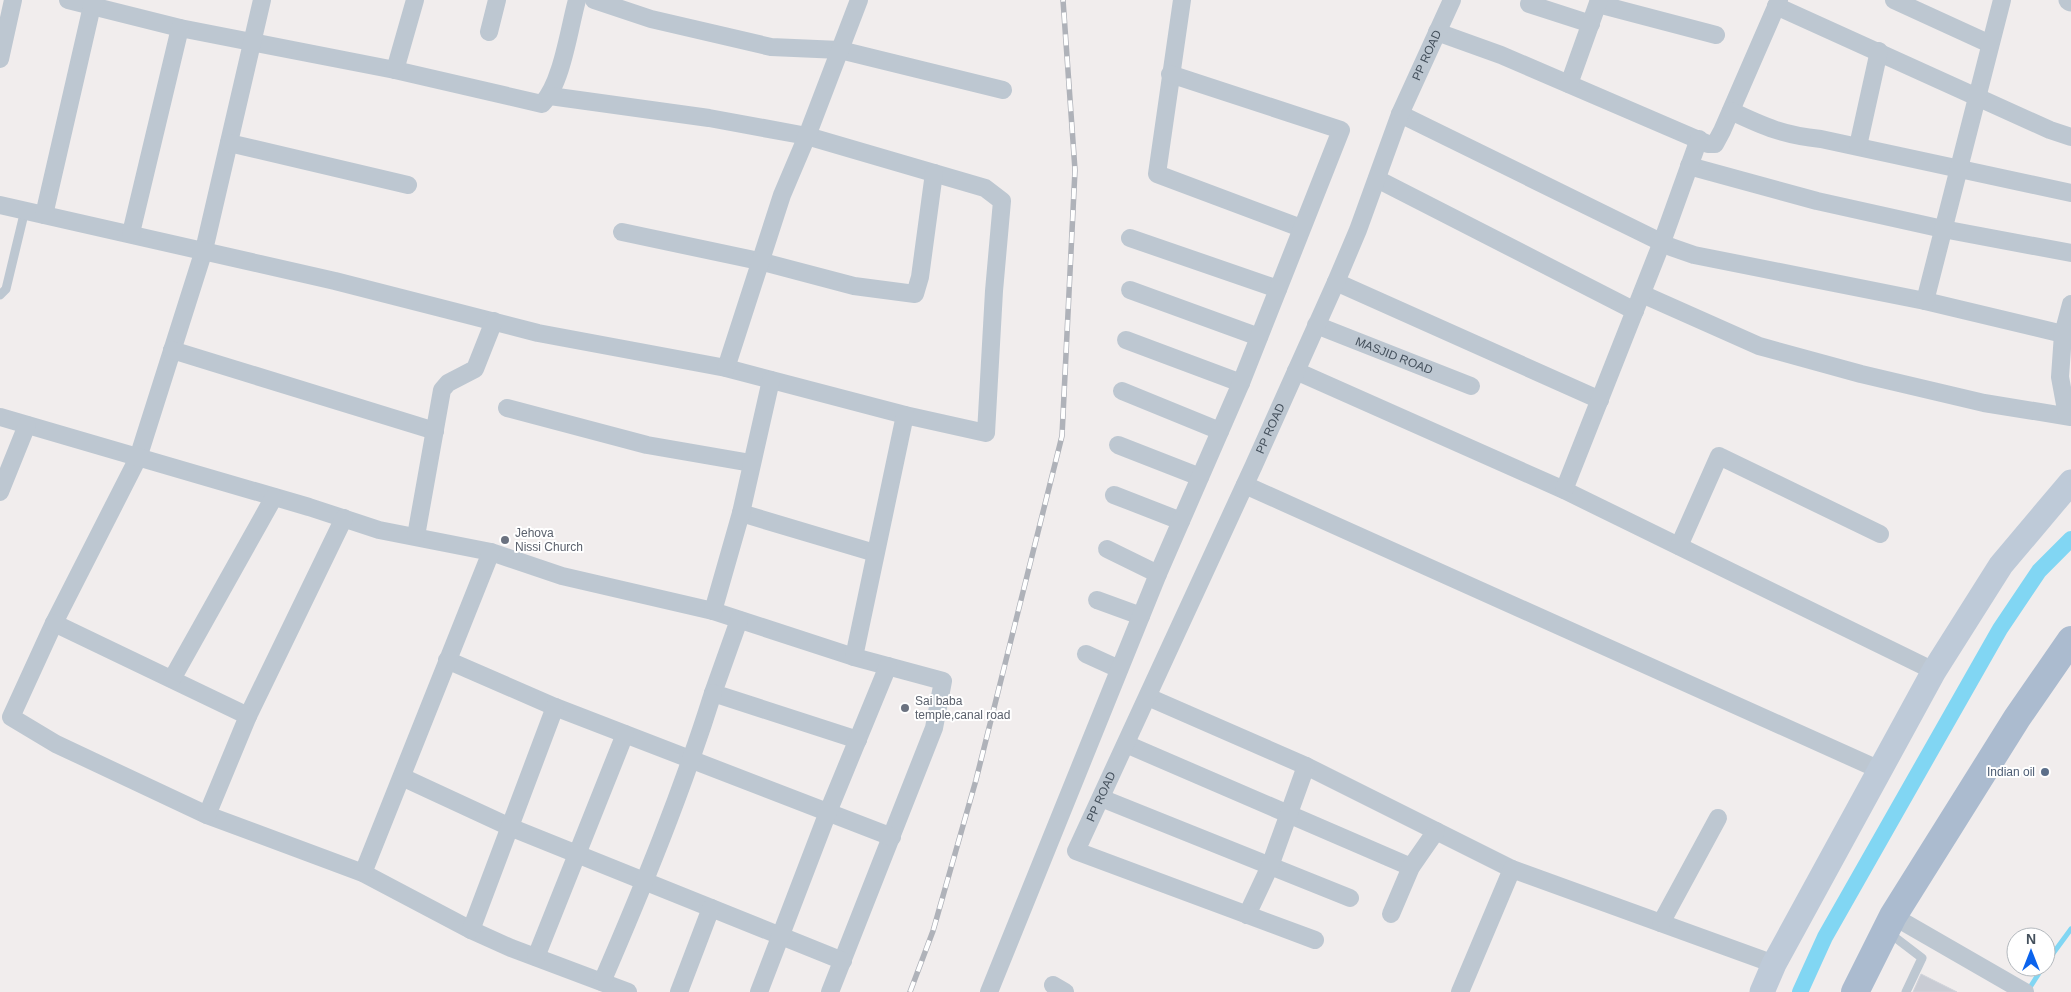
<svg xmlns="http://www.w3.org/2000/svg" width="2071" height="992" viewBox="0 0 2071 992" font-family="Helvetica,sans-serif">
<style>
.lines{fill:none;stroke-linecap:round;stroke-linejoin:round}
.stream{stroke:#81d6f3;stroke-width:5}
.canal{stroke:#81d6f3;stroke-width:16}
.building{fill:#c9ccd4;stroke:#d1d3da}
.service{stroke:#bdc7d1;stroke-width:9}
.minor{stroke:#bdc7d1;stroke-width:18}
.tertiary{stroke:#bdc7d1;stroke-width:21}
.secondary{stroke:#becad8;stroke-width:25}
.primary{stroke:#abbbcf;stroke-width:28}
.rail-casing{stroke:#afb2b9;stroke-width:5.5}
.rail{stroke:#fff;stroke-width:4;stroke-dasharray:11;stroke-linecap:butt}
.worship-dot{fill:#6b7280;stroke:#fff;stroke-width:2}
.service-dot{fill:#5c6f8a;stroke:#fff;stroke-width:2}
.labels{text-anchor:middle;dominant-baseline:central;stroke-width:4;stroke-linejoin:round;paint-order:stroke}
.street-label{font-size:12px;fill:#44505c;stroke:#fff}
.worship-label{font-size:12px;fill:#5b616d;stroke:#fff;text-anchor:start}
.service-label{font-size:12px;fill:#4e5e75;stroke:#fff;text-anchor:end}
</style>
<rect width="100%" height="100%" fill="#f1eded"/>
<g class="lines">
<!-- stream -->
<g class="stream">
<polyline points="2046,963 2071,929"/>
<polyline points="2027,992 2043,967"/>
</g>
<!-- canal -->
<polyline class="canal" points="1800,992 1825,937 2000,629 2039,571 2071,539"/>
</g>
<!-- building -->
<polygon class="building" points="1921,974 1957,992 1913,992"/>
<g class="lines">
<!-- service -->
<g class="service">
<polyline points="0,295 6,289 25,210"/>
<polyline points="1888,932 1922,958 1906,992"/>
</g>
<!-- minor -->
<g class="minor">
<path d="M 68,0 L 180,28 L 395,70 L 542,104 C 562,83 569,29 577,0"/>
<polyline points="262,0 204,250 138,458 54,623 11,717 56,744 207,815 363,873 471,930 511,948 628,992"/>
<polyline points="594,0 651,19 771,47 840,50 1003,90"/>
<polyline points="1182,0 1157,174 1301,228"/>
<polyline points="1894,0 1990,44"/>
<polyline points="1529,4 1591,24"/>
<polyline points="1598,4 1716,35"/>
<polyline points="1776,6 2050,130 2071,137"/>
<polyline points="489,32 497,0"/>
<polyline points="1437,32 1501,55 1708,144 1715,144 1722,131 1779,0"/>
<polyline points="0,59 13,0"/>
<polyline points="395,70 415,0"/>
<polyline points="1569,84 1599,0"/>
<path d="M 1731,111 C 1765,127 1783,135 1821,139 L 2071,193"/>
<polyline points="1400,114 1671,247 1694,255 1925,301 2063,334"/>
<polyline points="229,143 408,185"/>
<polyline points="1858,146 1879,51"/>
<polyline points="1689,166 1817,201 1943,229 2071,253"/>
<polyline points="1377,179 1635,311"/>
<polyline points="0,205 335,281 538,333 726,368 905,415 986,433 994,291 1002,201 985,188 807,136 709,118 550,96"/>
<polyline points="44,215 92,6"/>
<polyline points="622,232 759,261 854,286 915,294 920,277 934,173"/>
<polyline points="131,233 180,28"/>
<polyline points="1130,238 1278,289"/>
<polyline points="1336,282 1600,400"/>
<polyline points="1130,290 1259,337"/>
<polyline points="1642,294 1759,346 1861,374 1984,403 2071,417"/>
<polyline points="1925,301 2002,0"/>
<path id="s1" d="M 1316,325 L 1471,386"/>
<polyline points="1126,340 1241,383"/>
<polyline points="172,350 435,431"/>
<polyline points="726,368 782,195 807,136 859,0"/>
<polyline points="1296,371 1564,490 1934,671"/>
<polyline points="1122,391 1220,431"/>
<polyline points="507,408 647,445 751,463"/>
<polyline points="2067,415 2060,377 2063,334 2071,304"/>
<polyline points="0,417 309,507 379,530 491,552 562,576 713,611 854,657 943,681 934,728 830,992"/>
<polyline points="1118,445 1200,477"/>
<polyline points="1245,485 1880,770"/>
<polyline points="1564,490 1662,242 1699,139"/>
<polyline points="0,492 27,425"/>
<polyline points="1114,495 1181,521"/>
<polyline points="741,513 875,553"/>
<polyline points="416,536 442,390 448,383 475,369 494,321"/>
<polyline points="1679,546 1719,456 1880,534"/>
<polyline points="1107,549 1158,574"/>
<polyline points="1097,600 1141,616"/>
<polyline points="713,611 741,513 771,380"/>
<polyline points="739,620 713,693 858,740"/>
<polyline points="54,623 248,716"/>
<polyline points="1086,654 1119,669"/>
<polyline points="854,657 905,415"/>
<polyline points="447,660 555,707 892,837"/>
<polyline points="172,679 274,497"/>
<polyline points="1148,697 1306,766 1512,869 1774,964"/>
<polyline points="1126,744 1411,867"/>
<polyline points="402,777 510,827 843,961"/>
<polyline points="1101,798 1350,898"/>
<polyline points="207,815 248,716 344,518"/>
<polyline points="363,873 491,552"/>
<polyline points="1391,914 1411,867 1436,831"/>
<polyline points="1247,915 1270,866 1306,766"/>
<polyline points="1893,916 2025,992"/>
<polyline points="1661,923 1718,818"/>
<polyline points="471,930 555,707"/>
<path id="s2" d="M 1315,940 L 1076,851 L 1254,465 L 1336,282 L 1358,230 L 1400,114 L 1452,0"/>
<polyline points="536,957 625,734"/>
<path d="M 602,982 C 643,887 682,792 713,693"/>
<polyline points="1053,985 1065,992"/>
<polyline points="679,992 711,908"/>
<polyline points="759,992 828,812 888,666"/>
<polyline points="989,992 1158,574 1241,383 1341,130 1170,74"/>
<polyline points="1460,992 1512,869"/>
</g>
<!-- tertiary -->
<polyline class="tertiary" points="2069,0 2071,1"/>
<!-- secondary -->
<polyline class="secondary" points="1762,992 1774,964 1934,671 2001,565 2071,482"/>
<!-- primary -->
<polyline class="primary" points="1855,992 1893,916 2017,718 2071,640"/>
<!-- rail casing -->
<g class="rail-casing">
<polyline id="rail" points="910,992 933,931 976,780 1062,436 1075,170 1063,0"/>
</g>
<!-- rail -->
<use href="#rail" class="rail"/>
</g>
<!-- markers -->
<g class="worship-dot">
<circle cx="505" cy="540" r="5"/>
<circle cx="905" cy="708" r="5"/>
</g>
<circle class="service-dot" cx="2045" cy="772" r="5"/>
<g class="labels">
<!-- street labels -->
<g class="street-label">
<text stroke="none"><textPath href="#s2" startOffset="1125">PP ROAD</textPath></text>
<text stroke="none"><textPath href="#s1" startOffset="84">MASJID ROAD</textPath></text>
<text stroke="none"><textPath href="#s2" startOffset="720">PP ROAD</textPath></text>
<text stroke="none"><textPath href="#s2" startOffset="315">PP ROAD</textPath></text>
</g>
<!-- worship labels -->
<g class="worship-label">
<text x="515" y="533">Jehova<tspan x="515" dy="14">Nissi Church</tspan></text>
<text x="915" y="701">Sai baba<tspan x="915" dy="14">temple,canal road</tspan></text>
</g>
<!-- service labels -->
<g class="service-label">
<text x="2035" y="772">Indian oil</text>
</g>
</g>
<!-- north arrow -->
<g transform="translate(2031 952)"><circle r="24" fill="#ffffff" stroke="#b4b9be"/>
<path d="M0-4L9 19L0 12L-9 19Z" fill="#0b63ed"/>
<text y="-8" font-size="14" font-weight="bold" text-anchor="middle" fill="#44505c">N</text>
</g>
</svg>
